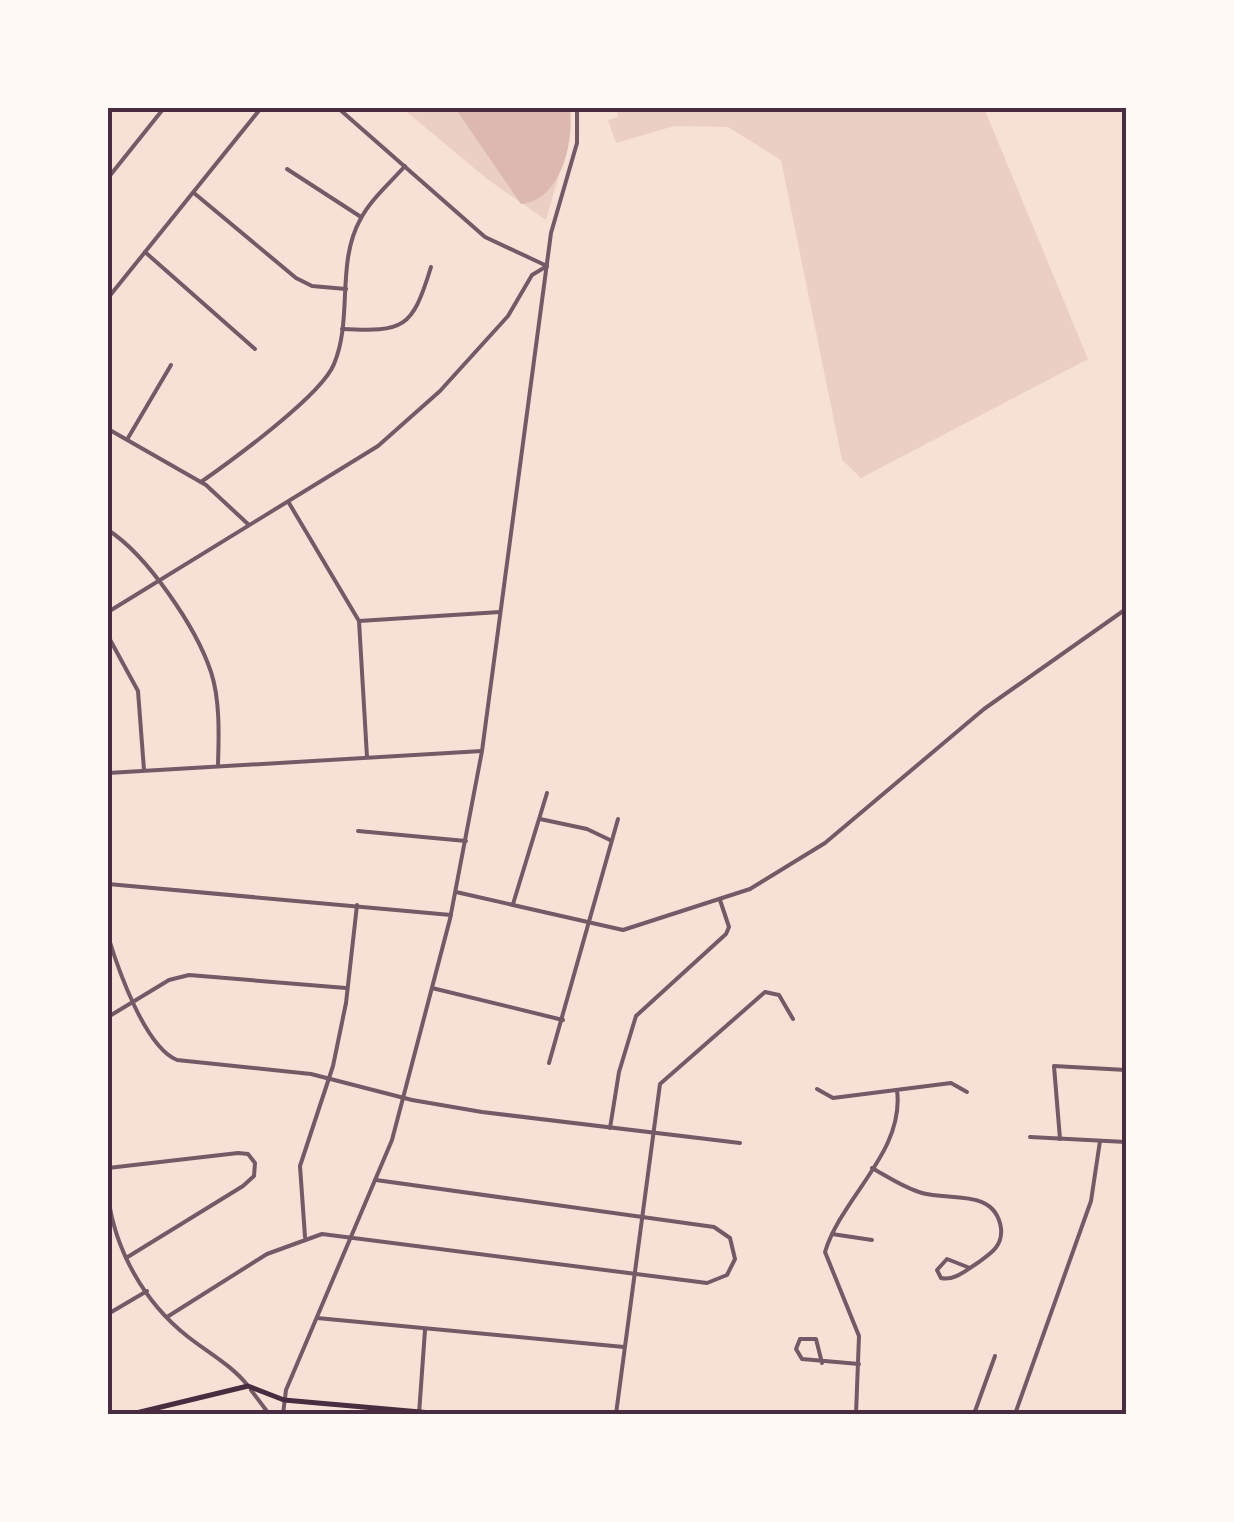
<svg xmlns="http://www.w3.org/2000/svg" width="1234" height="1522" viewBox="0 0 1234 1522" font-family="Jost,sans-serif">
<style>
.green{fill:#ebcfc5}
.water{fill:#dcb8b0}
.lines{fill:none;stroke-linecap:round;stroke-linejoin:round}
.minor{stroke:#755966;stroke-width:4}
.tertiary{stroke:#755966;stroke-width:4}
.secondary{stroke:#4a2c40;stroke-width:5}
.neatline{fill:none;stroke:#4a2c40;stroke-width:4}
</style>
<rect width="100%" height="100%" fill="#f7e1d7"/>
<!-- green -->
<g class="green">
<polygon points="402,108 570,108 569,140 546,220 487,179"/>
<polygon points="616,108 984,108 1088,359 861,478 842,460 781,160 728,127 674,126 616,143 608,120 618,117"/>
</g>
<!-- water -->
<path class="water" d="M 455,108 L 570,108 C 574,143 561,200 521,204 Z"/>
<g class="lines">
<!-- minor -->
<g class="minor">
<polyline points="338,108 485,237 547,266"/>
<polyline points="287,169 361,217"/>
<polyline points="108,178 164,108"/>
<polyline points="194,193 296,278 312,286 346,289"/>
<polyline points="145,252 255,349"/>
<polyline points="108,298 261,108"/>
<path d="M 342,329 C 404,332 412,329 431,267"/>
<polyline points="108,429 206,485 249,525"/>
<polyline points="128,438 171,365"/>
<path d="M 201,482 C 231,461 322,395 334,364 C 353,319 336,264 360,220 C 370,200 390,183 405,166"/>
<polyline points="289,503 359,621 367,757"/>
<path d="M 108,530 C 147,555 196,627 211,672 C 220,699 219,735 218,764"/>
<polyline points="108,612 378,446 440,391 508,316 532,275 547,266"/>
<polyline points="359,621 500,612"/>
<polyline points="108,636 138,691 144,770"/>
<polyline points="108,773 482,751"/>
<polyline points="540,819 587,829 610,840"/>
<polyline points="358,831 466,841"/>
<polyline points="108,884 451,915"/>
<polyline points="456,892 623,930 750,889 825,843 984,709 1126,609"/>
<polyline points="513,904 547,793"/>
<path d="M 108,936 C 118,969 145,1047 177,1060 L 311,1074 L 412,1100 L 482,1112 L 740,1143"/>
<polyline points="432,988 563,1020"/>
<polyline points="108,1017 169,980 189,975 346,988"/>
<polyline points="549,1063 618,819"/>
<polyline points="817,1089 833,1098 951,1083 967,1092"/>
<polyline points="610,1128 619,1072 636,1016 726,934 729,927 720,900"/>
<polyline points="1030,1137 1126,1142"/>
<polyline points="1060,1139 1054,1066 1126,1070"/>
<polyline points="108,1168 238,1153 248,1154 255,1163 254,1176 243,1186 126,1258"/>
<path d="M 872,1168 C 888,1177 904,1188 922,1193 C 949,1201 995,1188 1001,1228 C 1003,1247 990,1254 976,1264 C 965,1271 954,1281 941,1278 L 937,1270 L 947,1259 L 970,1268"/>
<path d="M 108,1196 C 115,1250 144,1302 187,1336 C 207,1352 233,1366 248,1386"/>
<polyline points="832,1234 872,1240"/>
<polyline points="305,1237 300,1166 333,1066 346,1003 357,905"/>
<polyline points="108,1314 147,1291"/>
<polyline points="167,1317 267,1254 322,1234 707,1283 727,1275 735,1259 730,1238 714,1227 376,1180"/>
<polyline points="317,1318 624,1347"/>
<polyline points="822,1363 816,1339 800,1339 796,1349 802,1359 859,1364"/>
<polyline points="419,1414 425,1330"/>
<polyline points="616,1414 660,1084 765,992 779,995 793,1019"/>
<path d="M 856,1414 L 859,1336 L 825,1252 C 842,1196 905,1152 897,1090"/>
<polyline points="974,1414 995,1356"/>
<polyline points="1015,1414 1091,1201 1100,1141"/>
</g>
<!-- tertiary -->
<g class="tertiary">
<polyline points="251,1390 269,1414"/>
<polyline points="283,1414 286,1390 392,1140 450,919 482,751 551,233 577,143 577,108"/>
</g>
<!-- secondary -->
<polyline class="secondary" points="132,1414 248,1386 284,1400 443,1414"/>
</g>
<!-- border -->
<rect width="1234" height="1522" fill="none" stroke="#fffaf5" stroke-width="220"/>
<rect x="110" y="110" width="1014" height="1302" class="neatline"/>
</svg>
